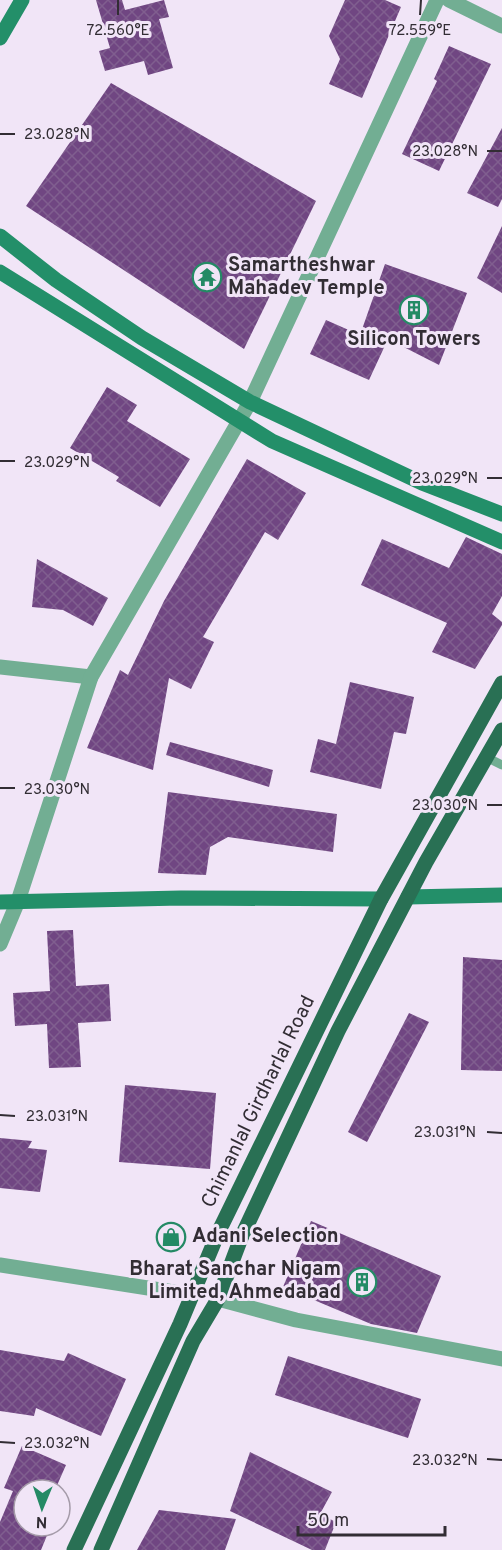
<svg xmlns="http://www.w3.org/2000/svg" width="502" height="1550" viewBox="0 0 502 1550" font-family="Overpass,sans-serif">
<style>
.building{fill:url(#building-cross-hatch)}
.lines{fill:none;stroke-linecap:round;stroke-linejoin:round}
.lane{stroke:#72ae93;stroke-width:9}
.street{stroke:#72ae93;stroke-width:15}
.secondary{stroke:#238f69;stroke-width:15}
.primary{stroke:#297054;stroke-width:15}
.ticks{fill:none;stroke:#322d34;stroke-width:2}
.labels{text-anchor:middle;dominant-baseline:central;stroke-width:6;stroke-linejoin:round;paint-order:stroke}
.poi-label{font-size:20px;font-weight:bold;fill:#322d34;stroke:#f1e5f7;text-anchor:start}
.street-label{font-size:20px;fill:#322d34;stroke:#f1e5f7}
.ticks-label{font-size:15px;text-anchor:middle;fill:#322d34;stroke:#f1e5f7;stroke-width:6;stroke-linejoin:round;paint-order:stroke}
</style>
<defs>
<pattern id="building-cross-hatch" width="8" height="8" patternUnits="userSpaceOnUse" patternTransform="scale(1.5)"><rect width="8" height="8" fill="#704682"/><path d="M0 0l8 8M0 8l8-8" fill="none" stroke="#805e8f"/></pattern>
</defs>
<rect width="100%" height="100%" fill="#f1e5f7"/>
<!-- building -->
<g class="building">
<polygon points="96,0 122,0 125,10 164,0 169,17 159,19 173,68 148,75 144,61 105,71 99,51 110,48"/>
<polygon points="345,0 385,0 401,7 362,98 329,84 340,59 329,36"/>
<polygon points="449,46 491,64 439,171 402,154 437,81 434,79"/>
<polygon points="111,83 316,201 244,349 26,206"/>
<polygon points="502,128 502,199 498,207 467,193"/>
<polygon points="502,226 502,293 477,278"/>
<polygon points="385,264 467,293 439,365 388,339 369,380 310,354 326,320 360,335"/>
<polygon points="107,387 137,405 127,421 190,459 160,507 116,481 119,477 70,448"/>
<polygon points="247,459 306,493 278,540 265,532 203,637 214,642 191,689 169,678 153,770 87,748 120,670 128,675 164,601"/>
<polygon points="466,537 502,554 502,596 492,614 502,622 502,625 475,669 432,652 447,623 361,585 382,539 449,568"/>
<polygon points="37,559 108,598 93,626 63,610 32,607"/>
<polygon points="350,682 414,697 406,734 394,732 381,789 310,772 318,739 336,744"/>
<polygon points="170,742 273,770 269,787 166,755"/>
<polygon points="168,792 337,814 333,852 228,837 210,847 206,875 158,873"/>
<polygon points="73,930 76,986 109,984 111,1021 78,1023 81,1067 49,1068 47,1024 15,1026 13,993 50,991 47,931"/>
<polygon points="463,957 502,960 502,1071 461,1070"/>
<polygon points="409,1013 429,1022 367,1142 348,1132"/>
<polygon points="125,1085 216,1093 210,1169 119,1162"/>
<polygon points="0,1138 32,1141 28,1148 47,1150 40,1192 0,1188"/>
<polygon points="311,1221 441,1276 417,1333 371,1324 283,1287"/>
<polygon points="0,1350 64,1361 68,1353 126,1379 101,1436 36,1408 34,1416 0,1411"/>
<polygon points="288,1356 421,1399 408,1438 275,1395"/>
<polygon points="22,1446 66,1465 55,1490 24,1490 24,1526 32,1526 48,1533 41,1550 0,1550 0,1522 13,1491 4,1488"/>
<polygon points="250,1452 332,1492 320,1514 336,1522 325,1550 312,1550 230,1511"/>
<polygon points="159,1510 236,1519 225,1550 137,1550"/>
</g>
<g class="lines">
<!-- lane -->
<polyline class="lane" points="486,757 502,765"/>
<!-- street -->
<g class="street">
<polyline points="449,0 502,26"/>
<polyline points="0,667 91,677"/>
<polyline points="0,944 18,901 91,677 250,402 437,0"/>
<polyline points="0,1265 193,1295"/>
<polyline points="218,1299 296,1320 502,1359"/>
</g>
<!-- secondary -->
<g class="secondary">
<polyline points="0,38 22,0"/>
<polyline points="0,236 56,280 142,338 250,402 422,483 502,514"/>
<polyline points="0,272 272,441 502,542"/>
<polyline points="408,897 502,895"/>
<polyline points="0,902 181,898 381,899"/>
</g>
<!-- primary -->
<g class="primary">
<polyline points="74,1550 180,1324 218,1233 381,899 502,683"/>
<polyline points="101,1550 193,1341 218,1299 241,1238 338,1031 426,862 502,730"/>
</g>
</g>
<!-- ticks -->
<path class="ticks" d="M 118,15 L 118,0M 420,15 L 421,0M 0,134 L 15,134M 487,151 L 502,151M 0,461 L 15,461M 487,478 L 502,478M 0,788 L 15,788M 487,805 L 502,805M 0,1115 L 15,1116M 487,1132 L 502,1133M 0,1442 L 15,1443M 487,1459 L 502,1460"/>
<!-- icons -->
<defs>
<g id="temple-ring" transform="scale(1.5)"><circle r="9.5" fill="#f1e5f7" stroke="#248a65" stroke-width="1.5"/><path d="M0-6L5-2H3V0L6.5 2.5H4V6H1.5V3h-3V6H-4V2.5H-6.5L-3 0V-2H-5Z" fill="#248a65"/></g>
<g id="building-ring" transform="scale(1.5)"><circle r="9.5" fill="#f1e5f7" stroke="#248a65" stroke-width="1.5"/><path d="M-4-6H4V6H1V3H-1V6H-4ZM-2.5-4.3h1.7v1.8h-1.7ZM.8-4.3h1.7v1.8H.8ZM-2.5-1h1.7V.8h-1.7ZM.8-1h1.7V.8H.8Z" fill="#248a65"/></g>
<g id="shop-ring" transform="scale(1.5)"><circle r="9.5" fill="#f1e5f7" stroke="#248a65" stroke-width="1.5"/><path d="M-5-2.5h2.3a2.7 3.5 0 0 1 5.4 0H5L5.5 6h-11ZM-1.5-2.5h3a1.5 2.3 0 0 0-3 0Z" fill="#248a65"/></g>
</defs>
<g fill-rule="evenodd">
<use href="#temple-ring" x="207" y="277"/>
<use href="#building-ring" x="414" y="310"/>
<use href="#shop-ring" x="171" y="1237"/>
<use href="#building-ring" x="362" y="1282"/>
</g>
<g class="labels">
<!-- poi labels -->
<g class="poi-label">
<text x="228" y="266">Samartheshwar<tspan x="228" dy="23">Mahadev Temple</tspan></text>
<text x="414" y="340" text-anchor="middle">Silicon Towers</text>
<text x="192" y="1237">Adani Selection</text>
<text x="341" y="1270" text-anchor="end">Bharat Sanchar Nigam<tspan x="341" dy="23">Limited, Ahmedabad</tspan></text>
</g>
<!-- street labels -->
<g class="street-label">
<text transform="translate(259 1102) rotate(-64)">Chimanlal Girdharlal Road</text>
</g>
</g>
<g class="ticks-label">
<text x="118" y="35">72.560°E</text>
<text x="420" y="35">72.559°E</text>
<text x="57" y="139">23.028°N</text>
<text x="445" y="156">23.028°N</text>
<text x="57" y="467">23.029°N</text>
<text x="445" y="483">23.029°N</text>
<text x="57" y="794">23.030°N</text>
<text x="445" y="810">23.030°N</text>
<text x="57" y="1121">23.031°N</text>
<text x="445" y="1137">23.031°N</text>
<text x="57" y="1448">23.032°N</text>
<text x="445" y="1465">23.032°N</text>
</g>
<!-- north arrow -->
<g transform="translate(42 1508) rotate(182)"><circle r="28" fill="#f1e5f7" stroke="#a59ba9" stroke-width="1.5"/>
<path d="M0-4.5L10 22L0 15L-10 22Z" fill="#248a65"/>
<text y="-9" font-size="16" font-weight="bold" text-anchor="middle" fill="#322d34">N</text>
</g>
<!-- scale -->
<path d="M298 1526v9h147v-9" fill="none" stroke="#322d34" stroke-width="3"/>
<text x="307" y="1526" font-size="18" fill="#322d34" stroke="#f1e5f7" stroke-width="4.5" paint-order="stroke">50 m</text>
</svg>
